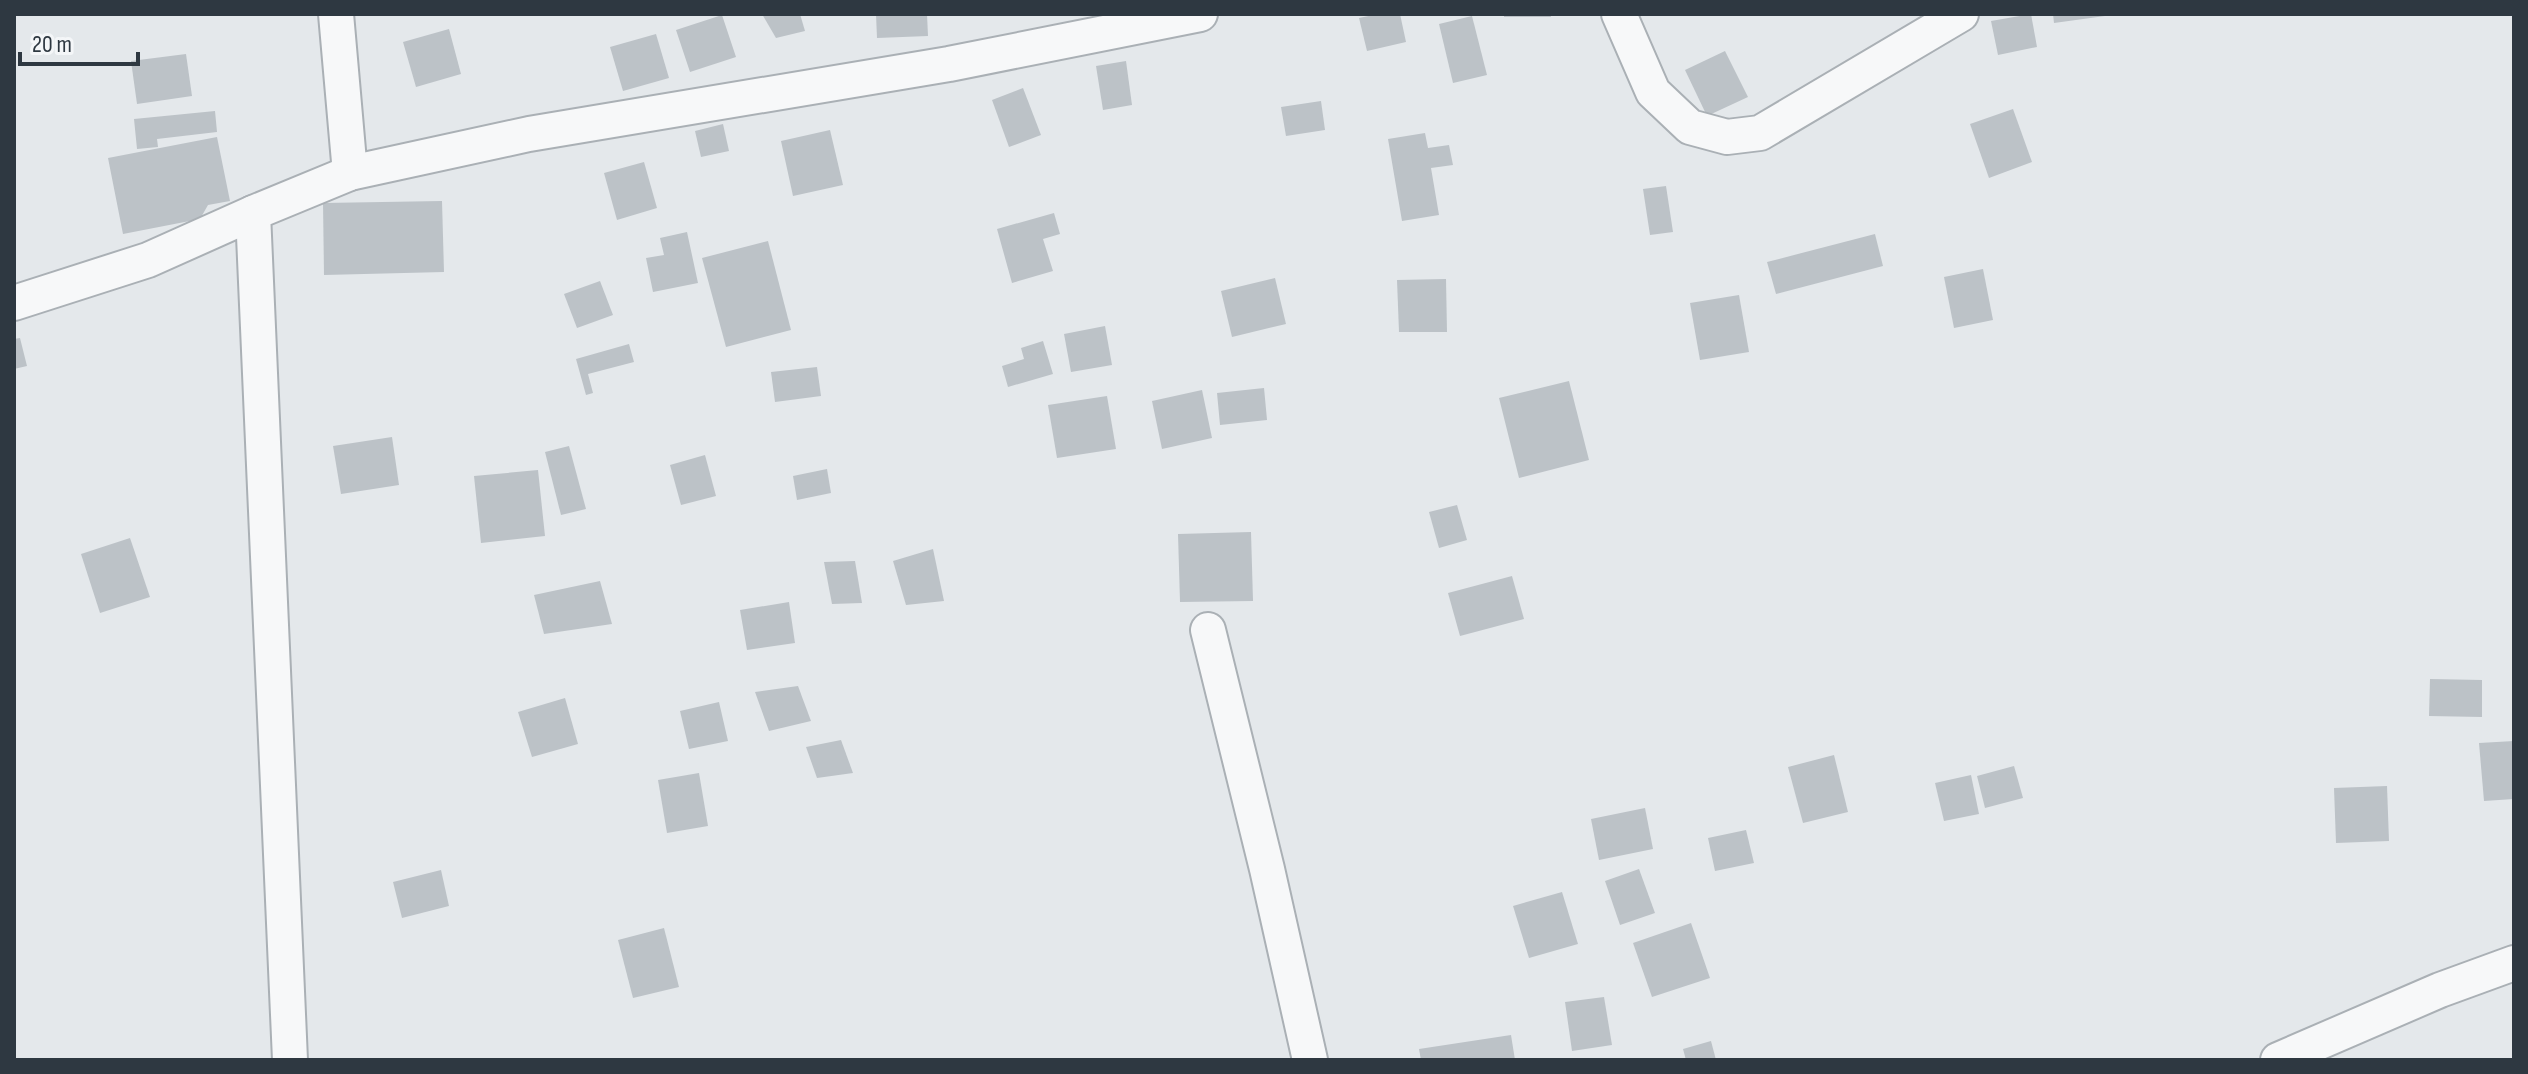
<svg xmlns="http://www.w3.org/2000/svg" width="2528" height="1074" viewBox="0 0 2528 1074" font-family="'Sofia Sans Condensed',sans-serif">
<style>
.building{fill:#bcc2c7}
.lines{fill:none;stroke-linecap:round;stroke-linejoin:round}
.minor-casing{stroke:#aab0b5;stroke-width:38}
.minor{stroke:#f7f8f9;stroke-width:34}
</style>
<rect width="100%" height="100%" fill="#e4e8eb"/>
<!-- building -->
<g class="building">
<polygon points="762,14 800,14 805,31 776,38"/>
<polygon points="876,14 927,14 928,36 877,38"/>
<polygon points="1378,14 1400,14 1406,42 1367,51 1359,18"/>
<polygon points="1504,14 1550,14 1551,17 1504,17"/>
<polygon points="2031,14 2037,47 1998,55 1991,21"/>
<polygon points="2053,14 2105,14 2105,16 2054,23"/>
<polygon points="722,15 736,57 690,72 676,30"/>
<polygon points="1472,16 1487,75 1453,83 1439,24"/>
<polygon points="449,29 461,74 416,87 403,42"/>
<polygon points="656,34 669,78 623,91 610,47"/>
<polygon points="1725,51 1748,97 1707,116 1685,70"/>
<polygon points="186,54 192,96 137,104 131,61"/>
<polygon points="1126,61 1132,105 1103,110 1096,66"/>
<polygon points="1023,88 1041,135 1009,147 992,100"/>
<polygon points="1321,101 1325,130 1286,136 1281,107"/>
<polygon points="2013,109 2032,162 1989,178 1970,124"/>
<polygon points="215,111 217,132 157,139 158,147 137,149 134,119"/>
<polygon points="723,124 729,151 701,157 695,131"/>
<polygon points="830,130 843,185 793,196 781,141"/>
<polygon points="1425,133 1428,148 1449,145 1453,165 1431,168 1439,215 1402,221 1388,139"/>
<polygon points="217,137 230,201 208,205 200,219 123,234 108,158"/>
<polygon points="644,162 657,208 617,220 604,173"/>
<polygon points="1666,186 1673,232 1650,235 1643,189"/>
<polygon points="442,201 444,272 324,275 323,203"/>
<polygon points="1054,213 1060,234 1043,239 1053,271 1012,283 997,229"/>
<polygon points="687,232 698,283 653,292 646,258 664,255 660,238"/>
<polygon points="1875,234 1883,266 1776,294 1767,262"/>
<polygon points="768,241 791,330 726,347 702,258"/>
<polygon points="1983,269 1993,320 1954,328 1944,277"/>
<polygon points="1275,278 1286,324 1232,337 1221,291"/>
<polygon points="1446,279 1447,332 1399,332 1397,280"/>
<polygon points="600,281 613,315 577,328 564,294"/>
<polygon points="1739,295 1749,352 1700,360 1690,303"/>
<polygon points="1105,326 1112,365 1071,372 1064,334"/>
<polygon points="20,338 27,366 14,369 14,339"/>
<polygon points="1043,341 1053,374 1008,387 1002,366 1024,359 1021,348"/>
<polygon points="629,344 634,362 588,374 593,393 586,395 576,359"/>
<polygon points="817,367 821,396 775,402 771,372"/>
<polygon points="1569,381 1589,460 1519,478 1499,398"/>
<polygon points="1264,388 1267,420 1220,425 1217,393"/>
<polygon points="1202,390 1212,438 1162,449 1152,401"/>
<polygon points="1107,396 1116,449 1057,458 1048,405"/>
<polygon points="392,437 399,485 341,494 333,446"/>
<polygon points="569,446 586,509 561,515 545,452"/>
<polygon points="705,455 716,496 681,505 670,465"/>
<polygon points="827,469 831,493 797,500 793,476"/>
<polygon points="538,470 545,536 481,543 474,476"/>
<polygon points="1457,505 1467,540 1439,548 1429,512"/>
<polygon points="1251,532 1253,601 1180,602 1178,534"/>
<polygon points="130,538 150,597 100,613 81,554"/>
<polygon points="933,549 944,601 906,605 893,561"/>
<polygon points="855,561 862,603 832,604 824,562"/>
<polygon points="1512,576 1524,619 1460,636 1448,593"/>
<polygon points="600,581 612,624 544,634 534,595"/>
<polygon points="789,602 795,643 747,650 740,610"/>
<polygon points="2430,679 2482,680 2482,717 2429,716"/>
<polygon points="798,686 811,721 769,731 755,692"/>
<polygon points="565,698 578,744 532,757 518,712"/>
<polygon points="719,702 728,741 689,749 680,711"/>
<polygon points="841,740 853,773 817,778 806,747"/>
<polygon points="2514,741 2514,799 2484,801 2479,743"/>
<polygon points="1834,755 1848,812 1803,823 1788,767"/>
<polygon points="2014,766 2023,798 1985,808 1977,776"/>
<polygon points="699,773 708,826 667,833 658,780"/>
<polygon points="1971,775 1979,814 1944,821 1935,783"/>
<polygon points="2387,786 2389,841 2336,843 2334,788"/>
<polygon points="1645,808 1653,849 1599,860 1591,819"/>
<polygon points="1746,830 1754,863 1715,871 1708,838"/>
<polygon points="1639,869 1655,913 1620,925 1605,881"/>
<polygon points="441,870 449,906 402,918 393,882"/>
<polygon points="1562,892 1578,944 1529,958 1513,906"/>
<polygon points="1691,923 1710,978 1652,997 1633,943"/>
<polygon points="664,928 679,987 633,998 618,940"/>
<polygon points="1604,997 1612,1045 1572,1051 1565,1002"/>
<polygon points="1511,1035 1515,1060 1421,1060 1419,1049"/>
<polygon points="1711,1041 1716,1060 1686,1060 1683,1049"/>
</g>
<g class="lines">
<!-- minor casing -->
<g class="minor-casing">
<g id="minor">
<polyline points="336,14 350,173"/>
<polyline points="1619,14 1653,92 1690,127 1727,137 1760,133 1961,14"/>
<polyline points="14,303 148,260 253,213"/>
<polyline points="1208,630 1267,869 1310,1060"/>
<polyline points="290,1060 253,213 350,173 529,134 949,64 1200,14"/>
<polyline points="2278,1060 2440,990 2514,963"/>
</g>
</g>
<!-- minor -->
<use href="#minor" class="minor"/>
</g>
<!-- border -->
<rect width="2528" height="1074" fill="none" stroke="#2e3841" stroke-width="32"/>
<!-- scale -->
<path d="M20 52v12h118v-12" fill="none" stroke="#2e3841" stroke-width="4"/>
<text x="32" y="52" font-size="24" fill="#2e3841" stroke="#f4f6f8" stroke-width="6" paint-order="stroke">20 m</text>
</svg>
